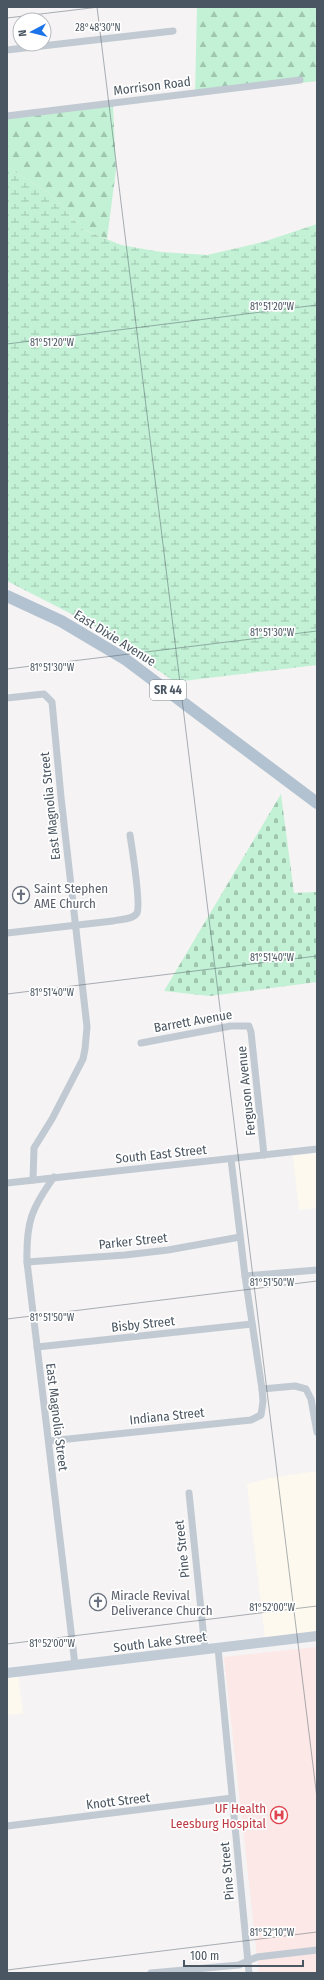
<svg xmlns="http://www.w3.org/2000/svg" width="324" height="1980" viewBox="0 0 324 1980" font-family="'Fira Sans Condensed',sans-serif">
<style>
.commercial{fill:#fdf9ef}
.medical{fill:#fce8e6}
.forest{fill:url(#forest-firs)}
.wetland{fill:url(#wetland-marsh)}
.cemetery{fill:url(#cemetery-stones)}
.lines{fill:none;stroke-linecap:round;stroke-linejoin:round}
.street{stroke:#c1cad2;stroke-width:7}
.secondary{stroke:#c1cbd6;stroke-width:10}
.primary{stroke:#b3c2d1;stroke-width:12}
.ticks{fill:none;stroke:#4a5661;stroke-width:1;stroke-opacity:0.45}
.labels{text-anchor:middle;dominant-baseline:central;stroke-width:3.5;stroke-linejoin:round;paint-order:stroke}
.shield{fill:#fff;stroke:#808990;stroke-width:1}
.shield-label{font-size:12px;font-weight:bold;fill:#4a5661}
.street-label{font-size:13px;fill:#4a5661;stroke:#fff}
.worship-label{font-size:13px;fill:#5b616d;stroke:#fff;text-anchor:start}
.health-label{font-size:13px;fill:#be3a42;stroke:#fff;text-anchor:end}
.ticks-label{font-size:10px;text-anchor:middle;fill:#4a5661;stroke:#fff;stroke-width:3.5;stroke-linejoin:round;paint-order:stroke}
</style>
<defs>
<pattern id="forest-firs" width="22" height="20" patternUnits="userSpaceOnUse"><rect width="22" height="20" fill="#c3f1d5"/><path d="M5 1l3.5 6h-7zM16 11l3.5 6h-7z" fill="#a0c6b0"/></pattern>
<pattern id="wetland-marsh" width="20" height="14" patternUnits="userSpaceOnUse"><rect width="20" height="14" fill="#c3f1d5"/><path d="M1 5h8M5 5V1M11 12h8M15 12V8" fill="none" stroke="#a0c6b0"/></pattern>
<pattern id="cemetery-stones" width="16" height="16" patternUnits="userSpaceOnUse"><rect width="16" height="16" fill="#c3f1d5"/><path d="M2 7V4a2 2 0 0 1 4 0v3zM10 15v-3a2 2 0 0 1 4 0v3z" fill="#a0c6b0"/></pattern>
</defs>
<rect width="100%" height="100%" fill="#f5f3f3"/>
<!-- commercial -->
<g class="commercial">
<polygon points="317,1153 317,1208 299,1210 293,1156"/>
<polygon points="317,1471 317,1632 265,1638 247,1484 271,1478"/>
<polygon points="18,1676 23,1713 7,1715 7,1677"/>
</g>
<!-- medical -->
<polygon class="medical" points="317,1647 317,1973 259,1973 224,1657"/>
<!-- forest -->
<g class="forest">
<polygon points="197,7 317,7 317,81 195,96"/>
<polygon points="113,106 116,170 107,239 82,229 52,195 7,167 7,115"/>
</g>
<!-- wetland -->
<polygon class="wetland" points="7,167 52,195 82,229 121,245 161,252 207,255 263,242 317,224 317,665 175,682 93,625 7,581"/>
<!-- cemetery -->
<polygon class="cemetery" points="281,794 294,893 317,892 317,982 210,996 164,991"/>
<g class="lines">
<!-- street -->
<g class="street">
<polyline points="7,50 173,31"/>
<polyline points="7,116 300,80"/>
<polyline points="7,698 44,694 52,702 61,797 87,1027 85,1049 83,1059 52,1119 34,1148 33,1180"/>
<path d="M 7,933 L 113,921 C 120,919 133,920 137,913 C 141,904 132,848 130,835"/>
<polyline points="141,1043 231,1026 249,1026 251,1032 264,1155"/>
<path d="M 54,1177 C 31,1209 26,1223 27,1262 L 75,1665"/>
<polyline points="7,1183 317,1149"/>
<polyline points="27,1262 125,1255 168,1250 240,1237"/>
<polyline points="245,1276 317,1270"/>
<polyline points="37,1347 252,1324"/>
<polyline points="262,1389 295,1386 306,1389 311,1399 317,1432"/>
<polyline points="49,1441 251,1420 261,1415 263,1401 262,1389 245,1276 231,1159"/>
<polyline points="189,1493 205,1649"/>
<polyline points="218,1648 249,1973"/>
<polyline points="7,1826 232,1798"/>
<polyline points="151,1973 239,1965 257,1957 317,1950"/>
</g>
<!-- secondary -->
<polyline class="secondary" points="7,1673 317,1636"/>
<!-- primary -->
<polyline class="primary" points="7,596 61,621 125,659 317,803"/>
</g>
<!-- ticks -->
<path class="ticks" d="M 97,7 L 317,1798M 7,18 L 99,7M 7,344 L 317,305M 7,669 L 317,631M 7,994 L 317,956M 7,1319 L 317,1281M 7,1644 L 317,1606M 7,1970 L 317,1932"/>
<!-- icons -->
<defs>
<g id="church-ring" transform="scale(0.9)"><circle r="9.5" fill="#fff" stroke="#6b7280" stroke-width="1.5"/><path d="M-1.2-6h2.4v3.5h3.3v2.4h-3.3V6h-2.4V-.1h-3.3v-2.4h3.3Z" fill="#6b7280"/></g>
<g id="hospital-ring" transform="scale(0.9)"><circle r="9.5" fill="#fff" stroke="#e0444e" stroke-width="1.5"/><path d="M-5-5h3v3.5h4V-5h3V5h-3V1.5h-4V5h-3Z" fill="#e0444e"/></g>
</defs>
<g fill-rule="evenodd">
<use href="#church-ring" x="21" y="895"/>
<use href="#church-ring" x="98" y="1602"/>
<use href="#hospital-ring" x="279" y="1815"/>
</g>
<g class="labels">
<!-- shield labels -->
<rect class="shield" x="150" y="680" width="36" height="20" rx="3"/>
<g class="shield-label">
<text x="168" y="690">SR 44</text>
</g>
<!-- street labels -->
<g class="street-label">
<text transform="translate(152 86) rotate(-7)">Morrison Road</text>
<text transform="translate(115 638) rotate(32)">East Dixie Avenue</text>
<text transform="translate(50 806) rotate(-96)">East Magnolia Street</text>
<text transform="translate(193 1021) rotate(-10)">Barrett Avenue</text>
<text transform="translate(246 1091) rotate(-96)">Ferguson Avenue</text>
<text transform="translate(161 1154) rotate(-6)">South East Street</text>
<text transform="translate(133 1241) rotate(-6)">Parker Street</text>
<text transform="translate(143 1324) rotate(-6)">Bisby Street</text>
<text transform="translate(167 1416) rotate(-6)">Indiana Street</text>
<text transform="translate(57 1417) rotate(83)">East Magnolia Street</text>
<text transform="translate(182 1549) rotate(-96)">Pine Street</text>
<text transform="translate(160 1642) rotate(-7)">South Lake Street</text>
<text transform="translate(118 1801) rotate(-7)">Knott Street</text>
<text transform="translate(227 1871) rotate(-95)">Pine Street</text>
</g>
<!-- worship labels -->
<g class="worship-label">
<text x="34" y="888">Saint Stephen<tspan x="34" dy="15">AME Church</tspan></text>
<text x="111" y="1595">Miracle Revival<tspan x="111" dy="15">Deliverance Church</tspan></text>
</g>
<!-- health labels -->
<g class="health-label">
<text x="266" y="1808">UF Health<tspan x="266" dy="15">Leesburg Hospital</tspan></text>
</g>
</g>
<g class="ticks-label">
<text x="98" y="31">28°48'30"N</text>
<text x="272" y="310">81°51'20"W</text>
<text x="52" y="346">81°51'20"W</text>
<text x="272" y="636">81°51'30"W</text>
<text x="52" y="671">81°51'30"W</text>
<text x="272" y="961">81°51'40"W</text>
<text x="52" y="996">81°51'40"W</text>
<text x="272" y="1286">81°51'50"W</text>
<text x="52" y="1321">81°51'50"W</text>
<text x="272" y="1611">81°52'00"W</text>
<text x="52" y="1647">81°52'00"W</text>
<text x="272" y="1936">81°52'10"W</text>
</g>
<!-- border -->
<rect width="324" height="1980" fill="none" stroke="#4a5661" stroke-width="16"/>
<!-- north arrow -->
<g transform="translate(32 32) rotate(263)"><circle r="19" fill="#ffffff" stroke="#b7bbc0"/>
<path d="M0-3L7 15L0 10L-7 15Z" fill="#1a73e8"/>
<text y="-6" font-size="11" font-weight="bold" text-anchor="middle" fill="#4a5661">N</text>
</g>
<!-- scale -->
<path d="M184 1960v6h119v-6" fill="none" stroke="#4a5661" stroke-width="2"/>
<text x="190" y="1960" font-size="12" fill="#4a5661" stroke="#ffffff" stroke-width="3" paint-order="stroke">100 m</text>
</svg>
